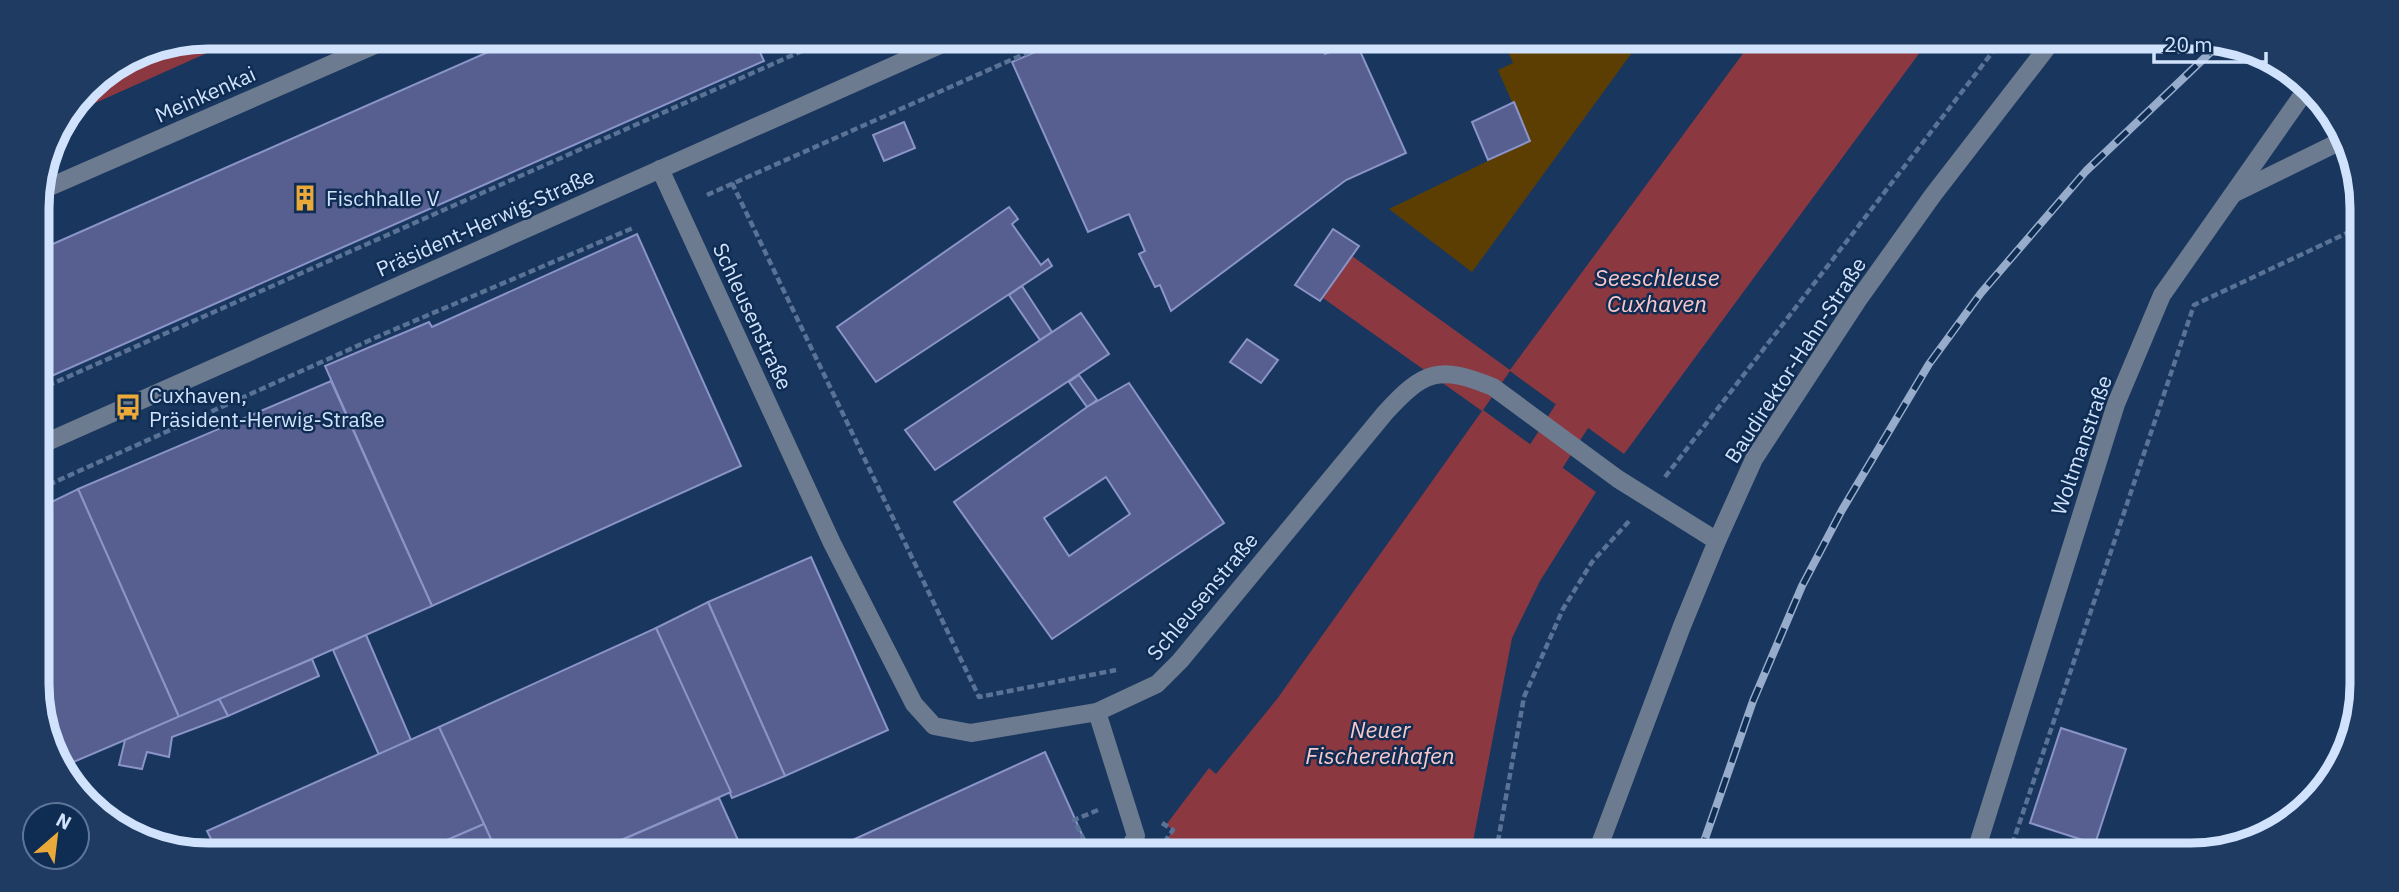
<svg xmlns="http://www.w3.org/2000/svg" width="2399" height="892" viewBox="0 0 2399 892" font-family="'IBM Plex Sans',sans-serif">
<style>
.green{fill:#5d3e02}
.water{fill:#8b3841}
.pier{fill:#19375e}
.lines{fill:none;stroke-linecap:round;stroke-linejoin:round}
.canal{stroke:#8b3841;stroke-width:40}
.building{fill:#575f90;stroke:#8a94c8;stroke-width:2;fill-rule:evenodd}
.path{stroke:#597295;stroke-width:4.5;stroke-dasharray:7 3.5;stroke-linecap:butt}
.minor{stroke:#6c7b8f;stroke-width:18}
.rail-casing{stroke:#97acca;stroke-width:8}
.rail{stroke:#0f2c53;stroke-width:5;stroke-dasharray:16;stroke-linecap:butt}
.labels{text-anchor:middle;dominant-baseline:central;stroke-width:5;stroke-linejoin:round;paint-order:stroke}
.street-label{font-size:21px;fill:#d1e3fc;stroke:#0f2c53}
.poi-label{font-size:21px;fill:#d1e3fc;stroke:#0f2c53;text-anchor:start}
.water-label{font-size:23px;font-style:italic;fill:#fac8c9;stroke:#0f2c53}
.rim{fill:none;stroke:#d1e3fc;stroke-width:9}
</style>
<rect width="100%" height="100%" fill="#19375e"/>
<!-- green -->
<polygon class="green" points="1504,42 1639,43 1472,272 1389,209 1529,141 1498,70 1513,63"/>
<!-- water -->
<g class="water">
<polygon points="208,37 243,37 66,116 95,79 143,50"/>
<polygon points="1750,44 1926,44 1624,454 1510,371 1483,410 1596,492 1540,581 1512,638 1471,852 1159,851 1173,830 1166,825 1209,768 1216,774 1277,699 1482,411 1323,298 1352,256 1510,370"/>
</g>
<!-- pier -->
<polygon class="pier" points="243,37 247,37 245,40 68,120 64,119"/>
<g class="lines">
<!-- canal -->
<polyline class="canal" points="1517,502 1572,416 1603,373"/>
</g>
<!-- building -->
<g class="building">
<polygon points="520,38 754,39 764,61 38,382 37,251"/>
<polygon points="1079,41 1320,42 1325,54 1356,42 1406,153 1346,180 1171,311 1160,285 1155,287 1139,254 1145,251 1129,214 1088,232 1012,62 1054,44 1057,50"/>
<polygon points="1695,43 1711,43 1705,51"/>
<polygon points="1514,102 1530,141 1488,160 1472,122"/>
<polygon points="904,122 915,148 884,161 873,135"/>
<polygon points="1009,207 1018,219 1012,224 1041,265 1048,259 1052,266 876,382 837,327"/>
<polygon points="1333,229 1359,246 1320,301 1295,285"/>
<polygon points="637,234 741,466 432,606 325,366 429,322 432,327"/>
<polygon points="1022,286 1052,332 1040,340 1009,295"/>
<polygon points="1081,313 1109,354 935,470 905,430"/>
<polygon points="1247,339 1278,360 1261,383 1230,362"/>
<polygon points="1079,375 1097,400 1087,407 1069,382"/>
<polygon points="331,381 432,606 179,717 78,489"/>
<path d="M 1129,383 L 1224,523 L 1052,639 L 954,502 L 1087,407 ZM 1106,477 L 1130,514 L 1069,556 L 1044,518 Z"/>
<polygon points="78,489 179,717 64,766 40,717 39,508"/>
<polygon points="811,557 888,730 785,776 708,602"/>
<polygon points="708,602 785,776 732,798 656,628"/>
<polygon points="656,628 731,792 603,848 495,848 439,727"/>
<polygon points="366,635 411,740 379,755 333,650"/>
<polygon points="312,659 319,676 228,716 219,699"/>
<polygon points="219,699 228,716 172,737 169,757 147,752 142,769 119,765 125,740"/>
<polygon points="439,727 484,824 431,847 215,847 207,831"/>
<polygon points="2061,728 2126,749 2095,844 2030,823"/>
<polygon points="1045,752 1089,850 833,849"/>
<polygon points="719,798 742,849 603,848"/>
<polygon points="484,824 495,848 431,847"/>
</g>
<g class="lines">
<!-- path -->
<g class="path">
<polyline points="732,183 979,697 1116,670"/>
<polyline points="707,195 1056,40"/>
<polyline points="38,390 829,39"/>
<polyline points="1665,477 1998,45"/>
<polyline points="39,489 386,333 633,228"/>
<polyline points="1162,823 1173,830 1163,844"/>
<polyline points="1089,850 1074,820 1098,810"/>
<polyline points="1496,852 1524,697 1563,609 1592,562 1631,519"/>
<polyline points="2009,854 2194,305 2360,227"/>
</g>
<!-- minor -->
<g class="minor">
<path d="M 660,169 L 832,543 L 914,704 L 934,726 L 971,733 L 1097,712 L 1157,684 L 1180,661 L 1385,413 C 1424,370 1439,365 1493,387 L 1618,479 L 1717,541"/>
<polyline points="38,192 391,38"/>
<polyline points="2235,193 2341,141"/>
<polyline points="38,446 951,40"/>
<polyline points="1097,712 1136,836 1128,850"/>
<polyline points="1597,852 1682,626 1717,541 1754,459 1858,300 1933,195 2049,45"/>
<polyline points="1975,854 2116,404 2162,295 2308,87"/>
</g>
<!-- rail casing -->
<g class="rail-casing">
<polyline id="rail" points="1700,853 1753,701 1802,586 1842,510 1929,364 1981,293 2086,171 2217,46"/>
</g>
<!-- rail -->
<use href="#rail" class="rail"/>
</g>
<!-- icons -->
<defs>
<g id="building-bare" transform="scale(2.1)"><path d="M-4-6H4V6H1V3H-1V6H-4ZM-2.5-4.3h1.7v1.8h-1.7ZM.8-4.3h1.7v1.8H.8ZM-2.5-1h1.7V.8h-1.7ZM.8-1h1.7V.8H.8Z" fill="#eba93a" stroke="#0f2c53" stroke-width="2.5" paint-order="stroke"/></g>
<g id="bus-bare" transform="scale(2.1)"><path d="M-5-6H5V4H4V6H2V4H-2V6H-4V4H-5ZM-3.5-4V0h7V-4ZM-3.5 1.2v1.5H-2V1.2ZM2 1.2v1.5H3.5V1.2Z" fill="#eba93a" stroke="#0f2c53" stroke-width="2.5" paint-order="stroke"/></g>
</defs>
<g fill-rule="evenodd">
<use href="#building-bare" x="305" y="198"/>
<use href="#bus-bare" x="128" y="407"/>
</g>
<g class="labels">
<!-- street labels -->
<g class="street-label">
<text transform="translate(205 94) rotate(-24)">Meinkenkai</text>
<text transform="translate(485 222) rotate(-24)">Präsident-Herwig-Straße</text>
<text transform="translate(753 316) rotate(65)">Schleusenstraße</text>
<text transform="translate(1795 360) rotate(-57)">Baudirektor-Hahn-Straße</text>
<text transform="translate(2081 445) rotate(-71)">Woltmanstraße</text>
<text transform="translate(1202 596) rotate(-50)">Schleusenstraße</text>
</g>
<!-- poi labels -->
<g class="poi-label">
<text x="326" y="198">Fischhalle V</text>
<text x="149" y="395">Cuxhaven,<tspan x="149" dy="24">Präsident-Herwig-Straße</tspan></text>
</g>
<!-- water labels -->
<g class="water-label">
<text x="1657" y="277">Seeschleuse<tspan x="1657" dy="26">Cuxhaven</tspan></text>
<text x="1380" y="729">Neuer<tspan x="1380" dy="26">Fischereihafen</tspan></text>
</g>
</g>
<!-- crop -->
<path d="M0 0H2399V892H0ZM208 49H2191A159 159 0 0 1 2350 208V684A159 159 0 0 1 2191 843H208A159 159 0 0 1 49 684V208A159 159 0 0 1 208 49Z" fill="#1f3b61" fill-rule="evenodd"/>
<path class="rim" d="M208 49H2191A159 159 0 0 1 2350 208V684A159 159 0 0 1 2191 843H208A159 159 0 0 1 49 684V208A159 159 0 0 1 208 49Z"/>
<!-- north arrow -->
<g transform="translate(56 836) rotate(28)"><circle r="33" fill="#0f2c53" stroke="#5d7597" stroke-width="2"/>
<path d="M0-5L12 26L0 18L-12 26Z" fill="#eba93a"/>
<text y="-10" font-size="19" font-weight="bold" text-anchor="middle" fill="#d1e3fc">N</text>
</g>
<!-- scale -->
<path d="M2154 52v10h112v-10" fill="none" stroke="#d1e3fc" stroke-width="3.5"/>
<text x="2164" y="52" font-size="21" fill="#d1e3fc" stroke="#0f2c53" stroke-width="5" paint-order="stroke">20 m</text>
</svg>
